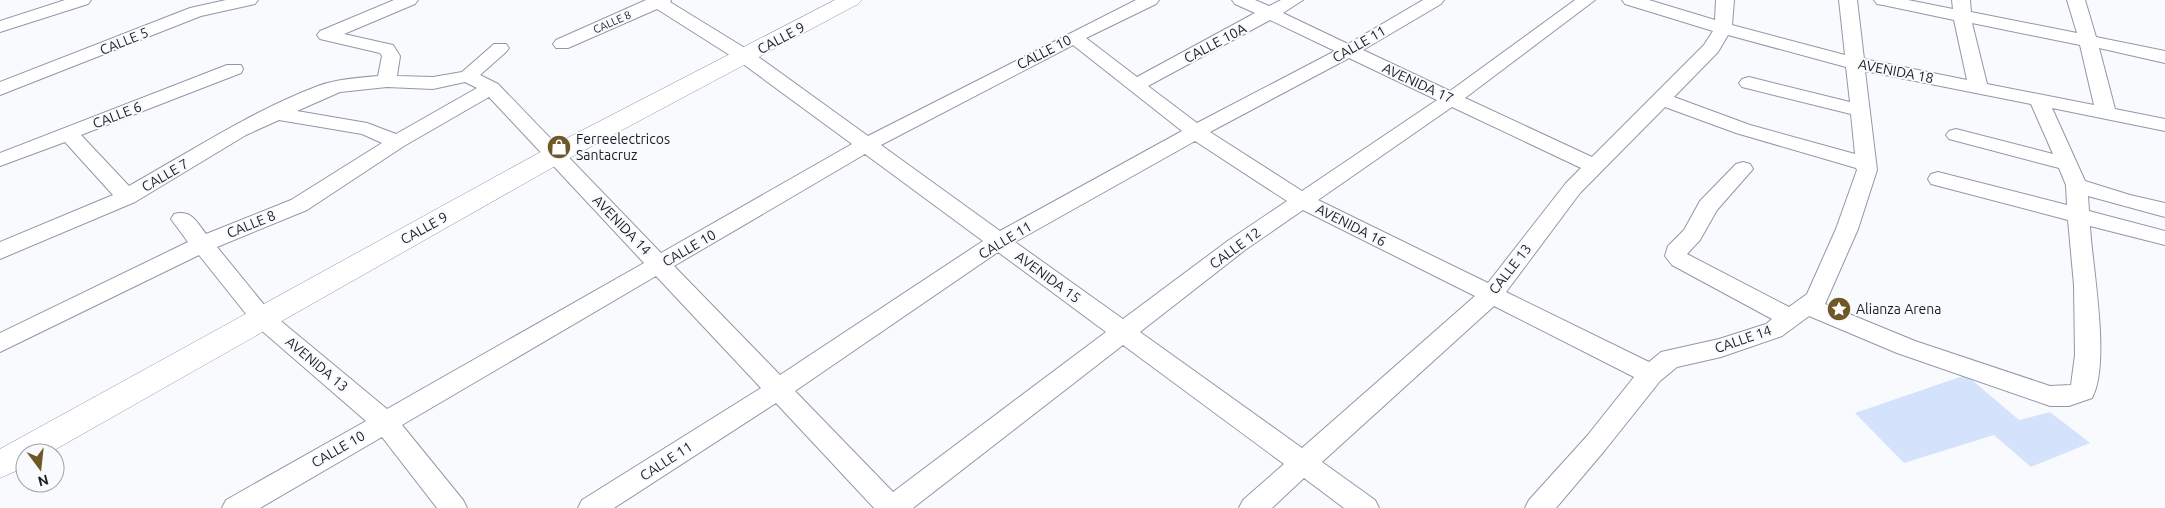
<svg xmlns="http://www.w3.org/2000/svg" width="2165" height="508" viewBox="0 0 2165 508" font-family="Ubuntu,sans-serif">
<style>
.green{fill:#d4e2fb}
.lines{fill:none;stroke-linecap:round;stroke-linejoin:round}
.minor-casing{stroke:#9098a7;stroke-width:2}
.tertiary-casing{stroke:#9098a7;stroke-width:1}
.minor{fill:#fff;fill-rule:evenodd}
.tertiary{fill:#fff;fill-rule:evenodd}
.labels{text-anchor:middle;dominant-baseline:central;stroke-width:4;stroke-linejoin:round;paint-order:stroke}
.far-street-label{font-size:11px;fill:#1a1d23;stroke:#f8fafd}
.street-label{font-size:14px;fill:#1a1d23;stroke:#f8fafd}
.poi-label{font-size:14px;fill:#1a1d23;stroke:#f8fafd;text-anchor:start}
</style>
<rect width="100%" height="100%" fill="#f8fafd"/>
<!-- green -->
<polygon class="green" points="1966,375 2019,420 2050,412 2090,443 2031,467 1994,435 1904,463 1855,413"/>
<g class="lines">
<!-- minor casing -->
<g class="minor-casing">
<g id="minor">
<polygon points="65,0 91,0 88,4 0,32 0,21"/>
<polygon points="226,0 258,0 255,4 201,16 0,95 0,82 190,8"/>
<path d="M 394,0 L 418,0 L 415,4 L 344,34 L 393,45 L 400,56 L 397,76 L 433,77 L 462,72 L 494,44 L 506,44 L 509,48 L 506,52 L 480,75 L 498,84 L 661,253 L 852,144 L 739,61 L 657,9 L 568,48 L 556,48 L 553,44 L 556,40 L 646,0 L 671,0 L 670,2 L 753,53 L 868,136 L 1136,0 L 1159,0 L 1156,4 L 1086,38 L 1137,77 L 1255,13 L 1235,4 L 1232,0 L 1255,0 L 1269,6 L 1281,0 L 1303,0 L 1283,13 L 1348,44 L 1423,0 L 1444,0 L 1441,4 L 1363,50 L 1450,91 L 1575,0 L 1595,0 L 1465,98 L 1592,157 L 1704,45 L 1713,31 L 1625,4 L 1622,0 L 1649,0 L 1715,20 L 1716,0 L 1734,0 L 1732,25 L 1845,55 L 1839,0 L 1857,0 L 1864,59 L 1967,80 L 1954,20 L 1883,5 L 1877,4 L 1874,0 L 1908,0 L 1953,9 L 1952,0 L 1970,0 L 1971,12 L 2077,33 L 2067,0 L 2085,0 L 2096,37 L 2165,51 L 2165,63 L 2099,48 L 2115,109 L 2165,119 L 2165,131 L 2052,108 L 2085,181 L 2130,195 L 2165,203 L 2165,217 L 2088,196 L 2089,211 L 2165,231 L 2165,245 L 2090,226 C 2092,266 2111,363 2092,398 L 2069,406 L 2050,406 L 1897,353 L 1809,316 L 1782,336 L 1721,357 L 1677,367 L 1660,381 L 1605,450 L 1556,508 L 1525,508 L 1529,500 L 1587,436 L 1634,377 L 1494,306 L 1322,462 L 1375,500 L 1379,508 L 1344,508 L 1304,478 L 1272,508 L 1239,508 L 1243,500 L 1284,464 L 1123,345 L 913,508 L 874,508 L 776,403 L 614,508 L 578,508 L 582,500 L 761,388 L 656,276 L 402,425 L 463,500 L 467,508 L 437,508 L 382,437 L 260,508 L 222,508 L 226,500 L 366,421 L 254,324 L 199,255 L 0,352 L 0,333 L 188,242 L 171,219 L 174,214 C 191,209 197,222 206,234 L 291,200 L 382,143 L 362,134 L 279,120 L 246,135 L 135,202 L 0,259 L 0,242 L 113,195 L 65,142 L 0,166 L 0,153 L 227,65 L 241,65 L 243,69 L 241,73 L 81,135 L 129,186 C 191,151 252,111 318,86 C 337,79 358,78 378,76 L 382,56 L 380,53 L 320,39 L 317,35 L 320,31 ZM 1270,20 L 1335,51 L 1197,123 L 1148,86 ZM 1972,23 L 2080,45 L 2094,105 L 1987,84 ZM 1728,35 L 1846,67 L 1850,102 L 1749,77 L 1742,79 L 1739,83 L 1742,87 L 1851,114 L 1855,154 L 1750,125 L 1674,97 L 1718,52 ZM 1073,45 L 1182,131 L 1000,231 L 881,145 ZM 1349,58 L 1437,100 L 1302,191 L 1210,132 ZM 1865,71 L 2031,104 L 2053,154 L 1956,129 L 1949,131 L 1946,135 L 1949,139 L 2059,168 L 2066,185 L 2067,205 L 1938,172 L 1931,174 L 1928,179 L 1931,184 L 2068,220 L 2074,285 L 2075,355 L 2071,385 L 2050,386 L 1915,341 L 1825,304 L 1858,229 L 1877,170 ZM 465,82 L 477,88 L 396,134 L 367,123 L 297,111 L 340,92 L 387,87 L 433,89 ZM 489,97 L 644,263 L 387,409 L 270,312 L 217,247 L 307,210 L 404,146 ZM 1452,107 L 1581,168 L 1566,183 L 1488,283 L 1318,200 ZM 1665,107 L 1736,133 L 1856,168 L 1857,170 L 1836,229 L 1807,294 L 1789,307 L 1687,254 L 1700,240 L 1717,210 L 1753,169 L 1750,164 L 1743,162 L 1736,164 L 1700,201 L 1684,230 L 1668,246 L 1665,256 L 1672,265 L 1772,319 L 1766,324 L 1719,339 L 1661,352 L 1649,362 L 1506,292 L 1580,193 ZM 1195,141 L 1287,201 L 1229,240 L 1123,319 L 1015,242 ZM 865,154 L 983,241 L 780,375 L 674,266 ZM 1303,210 L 1475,296 L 1302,448 L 1140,332 L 1245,250 ZM 998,252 L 1106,332 L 893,492 L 795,391 Z"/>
</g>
</g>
<!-- tertiary casing -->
<g class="tertiary-casing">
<polygon id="tertiary" points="835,0 862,0 858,4 564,161 49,453 25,453 25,467 0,478 0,449 546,149"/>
</g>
<!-- minor -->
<use href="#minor" class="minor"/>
<!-- tertiary -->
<use href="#tertiary" class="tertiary"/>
</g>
<!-- icons -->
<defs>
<g id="shop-disc" transform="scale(1.25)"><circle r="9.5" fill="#6f5828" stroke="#f8fafd"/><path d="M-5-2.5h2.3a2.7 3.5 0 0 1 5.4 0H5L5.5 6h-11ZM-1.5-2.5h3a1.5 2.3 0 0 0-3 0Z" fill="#fff"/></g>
<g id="sight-disc" transform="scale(1.25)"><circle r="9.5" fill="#6f5828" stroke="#f8fafd"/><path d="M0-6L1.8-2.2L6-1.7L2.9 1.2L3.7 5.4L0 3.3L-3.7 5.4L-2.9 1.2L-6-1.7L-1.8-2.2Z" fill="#fff"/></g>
</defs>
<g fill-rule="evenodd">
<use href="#shop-disc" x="559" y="147"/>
<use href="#sight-disc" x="1839" y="309"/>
</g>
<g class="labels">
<!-- far-street labels -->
<g class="far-street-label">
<text transform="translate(612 22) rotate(-24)">CALLE 8</text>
</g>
<!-- street labels -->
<g class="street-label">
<text transform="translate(781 38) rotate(-28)">CALLE 9</text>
<text transform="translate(124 41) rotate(-22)">CALLE 5</text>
<text transform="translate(1215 43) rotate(-28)">CALLE 10A</text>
<text transform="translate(1359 44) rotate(-30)">CALLE 11</text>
<text transform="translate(1044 52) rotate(-27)">CALLE 10</text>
<text transform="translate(1896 71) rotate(11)">AVENIDA 18</text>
<text transform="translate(1418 83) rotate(25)">AVENIDA 17</text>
<text transform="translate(117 115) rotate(-21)">CALLE 6</text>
<text transform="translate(165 175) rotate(-30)">CALLE 7</text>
<text transform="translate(251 224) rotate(-22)">CALLE 8</text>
<text transform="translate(622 225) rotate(46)">AVENIDA 14</text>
<text transform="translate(1351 225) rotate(27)">AVENIDA 16</text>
<text transform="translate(424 228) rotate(-29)">CALLE 9</text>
<text transform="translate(1005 240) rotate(-31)">CALLE 11</text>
<text transform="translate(689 248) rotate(-30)">CALLE 10</text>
<text transform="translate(1235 248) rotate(-36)">CALLE 12</text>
<text transform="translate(1510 269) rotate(-52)">CALLE 13</text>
<text transform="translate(1048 277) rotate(36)">AVENIDA 15</text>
<text transform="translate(1743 339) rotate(-19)">CALLE 14</text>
<text transform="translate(317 364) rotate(40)">AVENIDA 13</text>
<text transform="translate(338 449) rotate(-30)">CALLE 10</text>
<text transform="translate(666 461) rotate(-33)">CALLE 11</text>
</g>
<!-- poi labels -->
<g class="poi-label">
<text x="576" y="139">Ferreelectricos<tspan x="576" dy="16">Santacruz</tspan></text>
<text x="1856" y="309">Alianza Arena</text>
</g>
</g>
<!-- north arrow -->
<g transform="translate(40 468) rotate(165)"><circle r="24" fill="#f8fafd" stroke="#9fa2a6"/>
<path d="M0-4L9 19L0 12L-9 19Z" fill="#6f5828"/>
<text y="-8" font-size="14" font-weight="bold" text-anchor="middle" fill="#1a1d23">N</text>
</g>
</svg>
